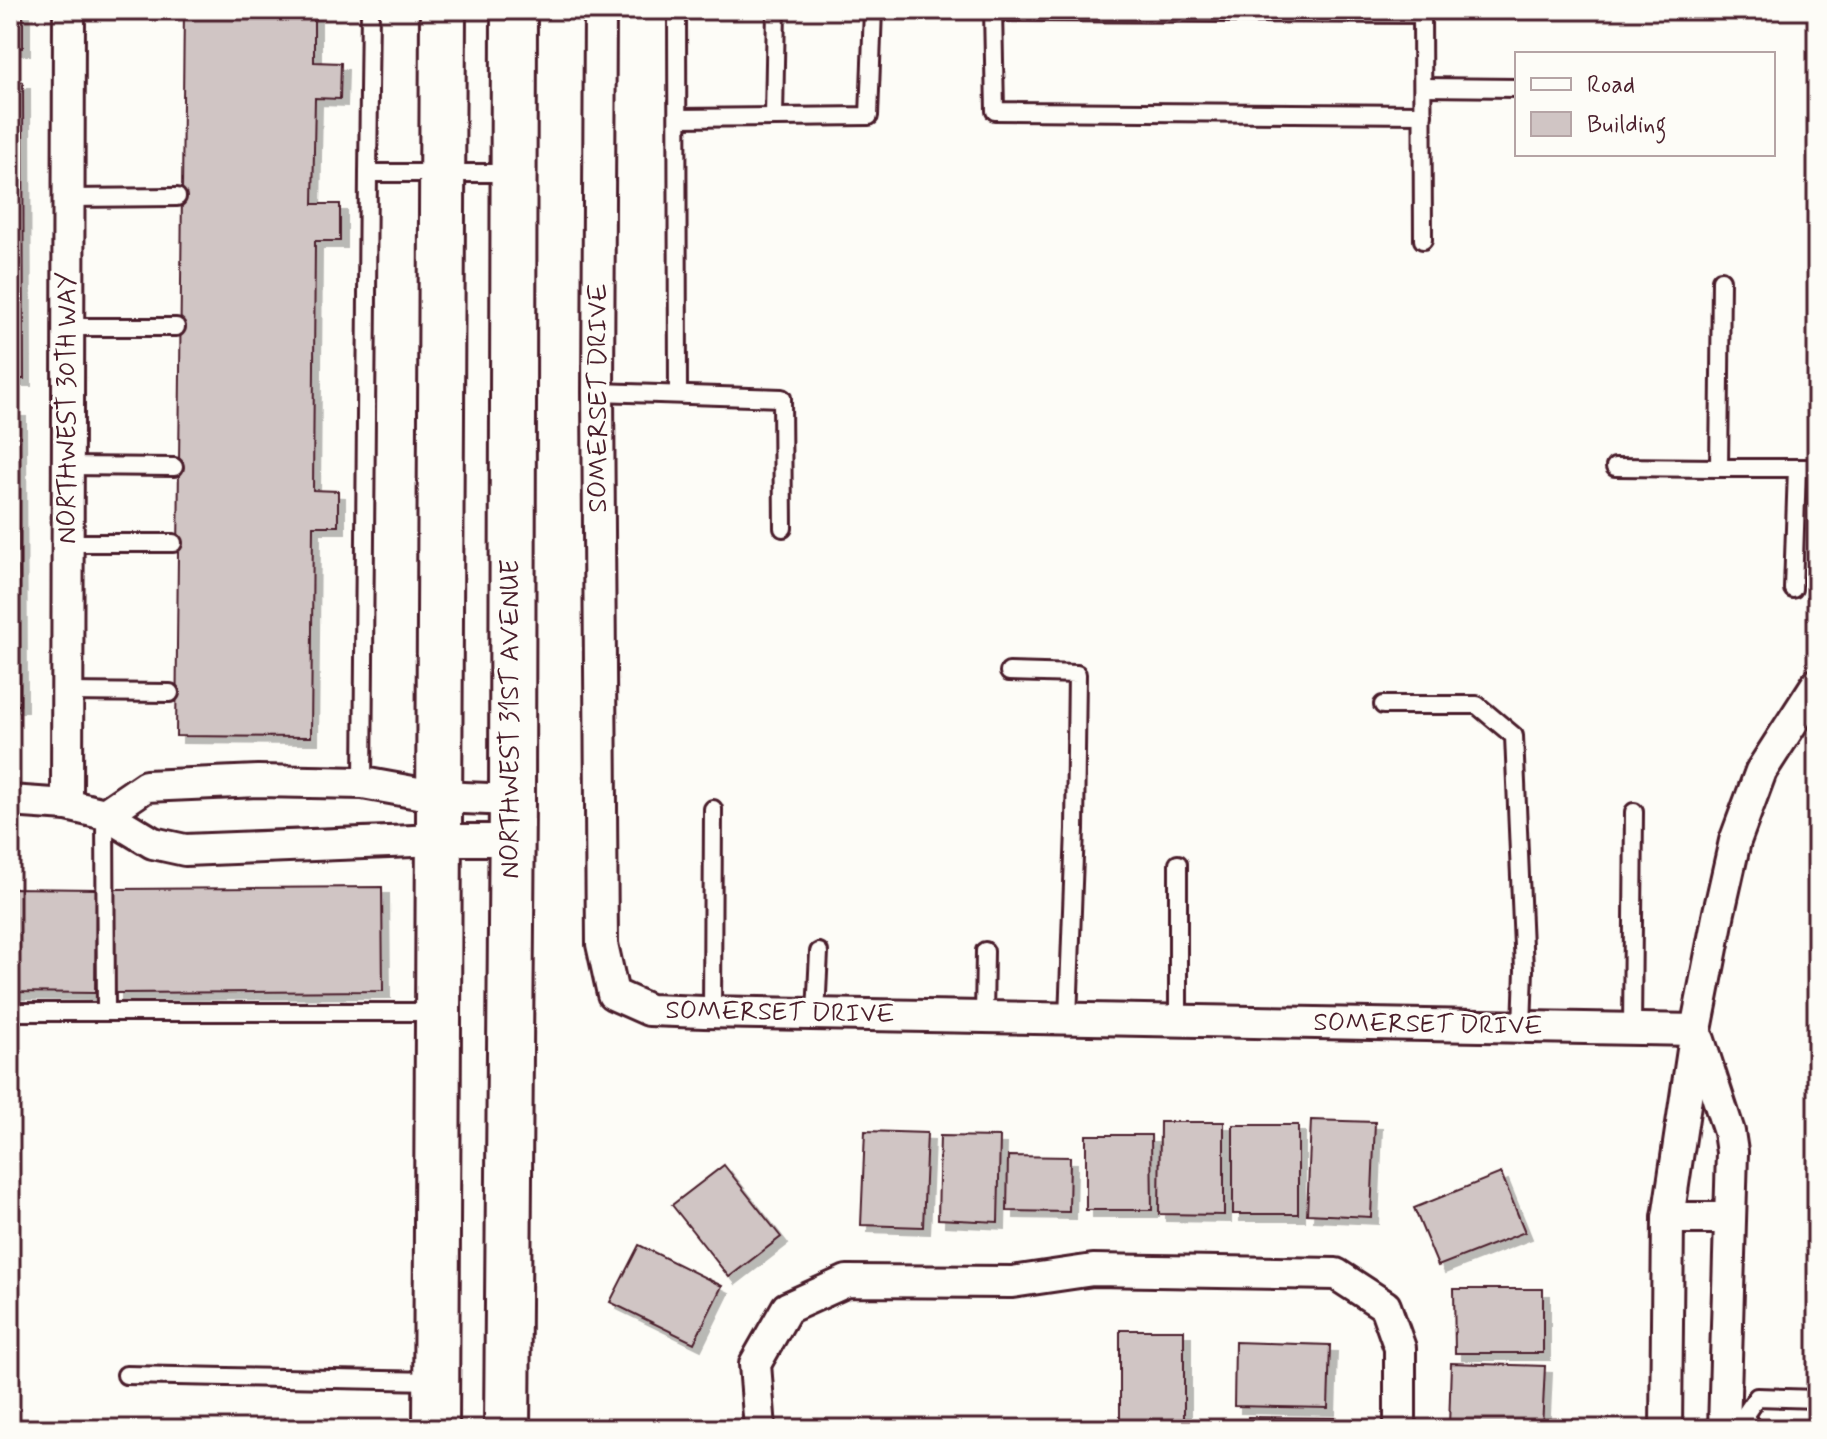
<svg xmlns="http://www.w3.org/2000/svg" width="1827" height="1439" viewBox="0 0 1827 1439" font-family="Mynerve,sans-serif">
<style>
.building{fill:#d0c5c4;stroke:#4a1f2b;stroke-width:2;filter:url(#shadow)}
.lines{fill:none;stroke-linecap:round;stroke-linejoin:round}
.lane-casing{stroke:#4a1f2b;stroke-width:22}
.street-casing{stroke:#4a1f2b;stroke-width:36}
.primary-casing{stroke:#4a1f2b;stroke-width:50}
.lane{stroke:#fdfcf7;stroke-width:16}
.street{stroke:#fdfcf7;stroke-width:30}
.primary{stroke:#fdfcf7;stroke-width:44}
.labels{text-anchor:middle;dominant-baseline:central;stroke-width:6;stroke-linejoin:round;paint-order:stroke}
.street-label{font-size:26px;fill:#4a1f2b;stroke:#fdfcf7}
</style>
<defs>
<filter id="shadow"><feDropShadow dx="7" dy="7" stdDeviation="0" flood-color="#0004"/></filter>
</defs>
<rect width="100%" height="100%" fill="#fdfcf7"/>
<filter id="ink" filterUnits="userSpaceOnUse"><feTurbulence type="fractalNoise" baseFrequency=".0125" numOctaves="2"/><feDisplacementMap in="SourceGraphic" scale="16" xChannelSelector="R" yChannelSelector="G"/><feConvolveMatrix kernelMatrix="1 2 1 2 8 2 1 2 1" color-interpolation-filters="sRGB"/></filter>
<g filter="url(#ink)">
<!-- building -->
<g class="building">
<rect x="10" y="10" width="13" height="38"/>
<polygon points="184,10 314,10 314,62 341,63 340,99 315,98 313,204 340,204 340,241 315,241 313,490 338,491 338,526 313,526 311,737 176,736"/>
<polygon points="10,82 23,82 24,379 10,379"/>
<polygon points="10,410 19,410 20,705 10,705"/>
<polygon points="382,887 383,991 115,993 115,889"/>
<polygon points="10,888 96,889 95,993 10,992"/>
<polygon points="1311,1120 1375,1122 1371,1217 1307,1214"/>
<polygon points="1160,1122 1224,1122 1224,1215 1159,1214"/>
<rect x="1233" y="1125" width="65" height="89"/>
<polygon points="865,1131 927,1133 923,1227 861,1225"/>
<polygon points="1086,1135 1151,1135 1152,1210 1086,1210"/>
<polygon points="940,1136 1000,1137 998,1222 938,1219"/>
<polygon points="1008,1156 1070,1157 1069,1212 1007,1211"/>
<polygon points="724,1165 781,1237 729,1277 672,1205"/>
<polygon points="1501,1173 1525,1232 1438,1266 1414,1208"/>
<polygon points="639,1245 722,1286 694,1343 610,1302"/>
<polygon points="1454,1289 1543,1289 1543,1353 1455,1353"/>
<rect x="1120" y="1330" width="64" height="93"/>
<polygon points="1235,1342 1330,1345 1328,1408 1234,1406"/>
<polygon points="1451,1363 1545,1366 1542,1429 1449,1427"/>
<polygon points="1248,1417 1335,1418 1335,1429 1248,1429"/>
</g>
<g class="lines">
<!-- lane casing -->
<g class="lane-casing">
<g id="lane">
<polyline points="370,10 368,173 511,173"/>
<polyline points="677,10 678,393"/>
<polyline points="993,10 995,111 1423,114"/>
<polyline points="1422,10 1423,240"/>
<polyline points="993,12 1422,14"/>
<polyline points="1423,87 1517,88"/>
<polyline points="774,117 776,10"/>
<polyline points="678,118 869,116 873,10"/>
<polyline points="68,198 177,197"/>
<polyline points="1721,280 1719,468 1817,468"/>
<polyline points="68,327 176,327"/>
<polyline points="598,392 782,398 783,528"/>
<polyline points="68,466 174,467"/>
<polyline points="1615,467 1719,468"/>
<polyline points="67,543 173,543"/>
<polyline points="1793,589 1797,468"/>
<polyline points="1009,672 1077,674 1075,829 1068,1019"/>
<polyline points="67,692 170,693"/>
<polyline points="1383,705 1477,705 1514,736 1524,970 1522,1027"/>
<polyline points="363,783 368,173"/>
<polyline points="105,814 106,1012"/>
<polyline points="1178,864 1178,1021"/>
<polyline points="10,1012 436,1012"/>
<polyline points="712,1012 713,809"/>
<polyline points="816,1014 819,952"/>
<polyline points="984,1017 985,951"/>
<polyline points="1632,1029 1634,812"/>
<polyline points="126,1375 434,1381"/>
<polyline points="1744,1416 1757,1397 1817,1399"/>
<polyline points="1744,1416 1754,1429"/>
</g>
</g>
<!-- street casing -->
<g class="street-casing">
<g id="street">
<polyline points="600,10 598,392 602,944 613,994 649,1010 704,1012 1696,1030"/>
<polyline points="10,801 67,805 105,814 153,843 185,850 439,840 510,840"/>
<polyline points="67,805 69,10"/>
<polyline points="105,814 146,786 258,781 363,783 440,797 512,800"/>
<polyline points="1699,1040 1729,1132 1732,1152 1724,1429"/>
<polyline points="1668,1218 1728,1218"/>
<polyline points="760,1429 755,1364 787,1308 847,1281 1012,1282 1093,1270 1336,1274 1385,1306 1400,1348 1400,1429"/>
<polyline points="1666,1429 1668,1218 1696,1030 1719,912 1735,841 1761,771 1817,684"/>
</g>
</g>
<!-- primary casing -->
<g class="primary-casing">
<g id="primary">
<polyline points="436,1429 443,10"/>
<polyline points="507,1429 512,800 514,10"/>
</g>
</g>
<!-- lane -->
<use href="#lane" class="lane"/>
<!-- street -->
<use href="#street" class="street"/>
<!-- primary -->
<use href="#primary" class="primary"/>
</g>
</g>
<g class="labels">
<!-- street labels -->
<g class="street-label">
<text transform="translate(599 398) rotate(-90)">SOMERSET DRIVE</text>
<text transform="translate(68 408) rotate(-90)">NORTHWEST 30TH WAY</text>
<text transform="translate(511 719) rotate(-90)">NORTHWEST 31ST AVENUE</text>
<text transform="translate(780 1013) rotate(1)">SOMERSET DRIVE</text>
<text transform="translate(1428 1025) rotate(1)">SOMERSET DRIVE</text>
</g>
</g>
<!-- margin -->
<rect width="1827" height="1439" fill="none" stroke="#fdfcf7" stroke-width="40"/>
<rect x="20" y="20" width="1787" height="1399" fill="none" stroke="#4a1f2b" stroke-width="3" filter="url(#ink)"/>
<!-- legend -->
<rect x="1515" y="52" width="260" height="104" fill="#fdfcf7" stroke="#b5a4a5" stroke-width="2"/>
<rect x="1531" y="78" width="40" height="12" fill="#fdfcf7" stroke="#b5a4a5" stroke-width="2"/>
<text x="1587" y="92" font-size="24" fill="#4a1f2b">Road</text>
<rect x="1531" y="112" width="40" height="24" fill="#d0c5c4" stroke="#b5a4a5" stroke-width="2"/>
<text x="1587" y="132" font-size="24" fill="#4a1f2b">Building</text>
</svg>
